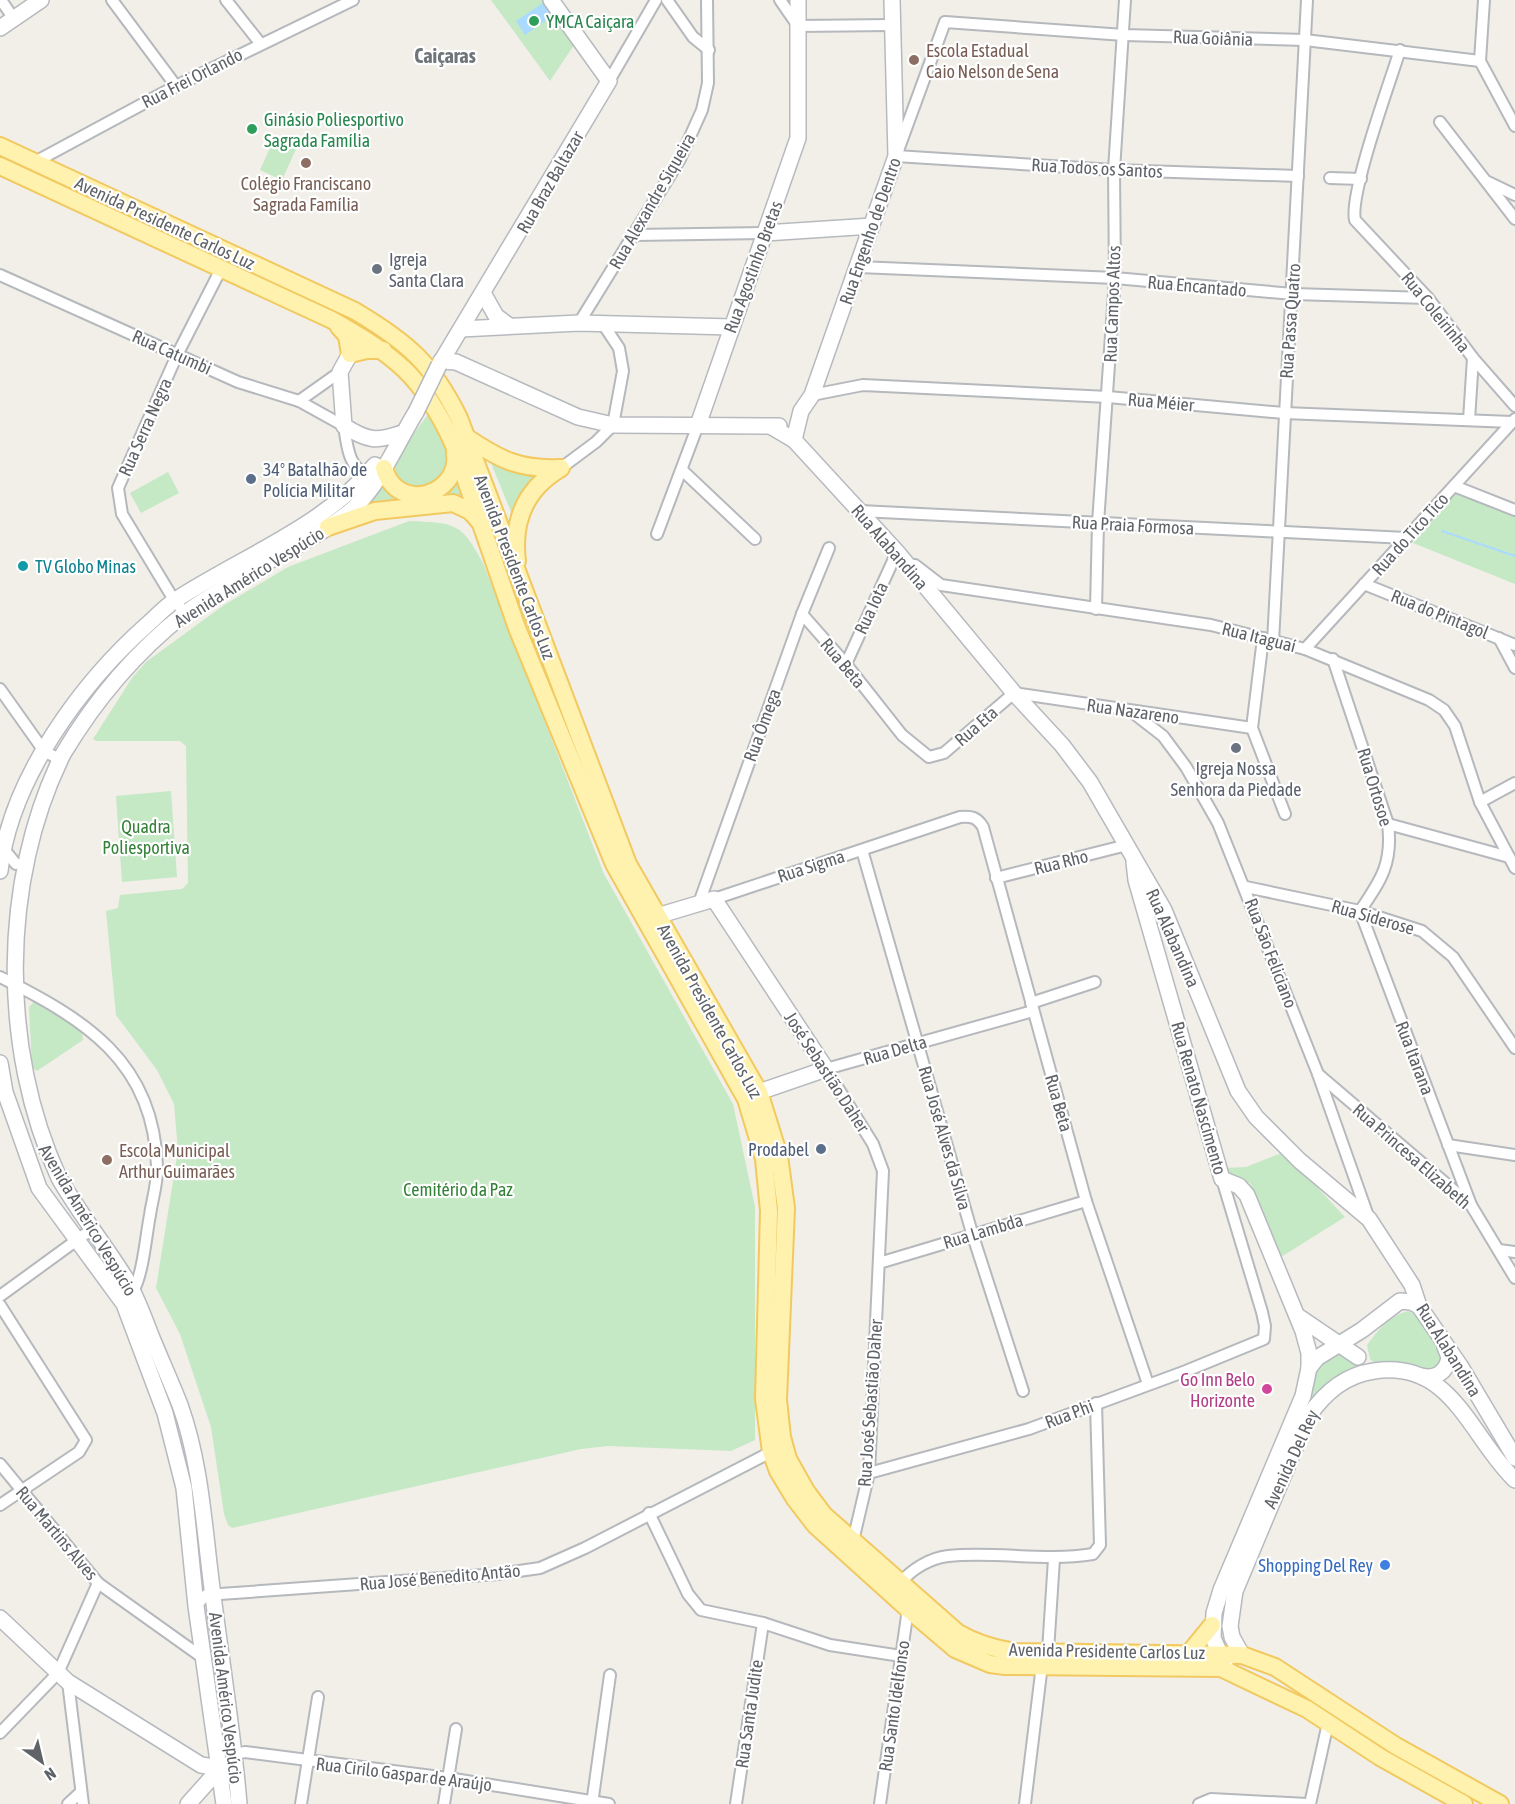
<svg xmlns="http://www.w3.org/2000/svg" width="1515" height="1804" viewBox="0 0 1515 1804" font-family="'Asap Condensed',sans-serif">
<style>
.green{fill:#c5e8c5}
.water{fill:#aadaff}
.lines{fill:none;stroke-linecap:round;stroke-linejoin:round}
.stream{stroke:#aadaff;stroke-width:2}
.street-casing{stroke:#b5b8bc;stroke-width:14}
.secondary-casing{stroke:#b6babf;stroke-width:18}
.primary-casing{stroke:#f2c960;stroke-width:20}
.street{stroke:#fff;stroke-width:10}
.secondary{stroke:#fff;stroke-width:15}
.primary{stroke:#fff2af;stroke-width:16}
.secondary-bridge-casing{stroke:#b6babf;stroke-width:18;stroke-linecap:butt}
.secondary-bridge{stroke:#fff;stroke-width:15}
.leisure-dot{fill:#2e9e5b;stroke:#fff;stroke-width:2}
.education-dot{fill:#8d6e63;stroke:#fff;stroke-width:2}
.worship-dot{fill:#6b7280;stroke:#fff;stroke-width:2}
.service-dot{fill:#5c6f8a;stroke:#fff;stroke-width:2}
.culture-dot{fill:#0f9aa8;stroke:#fff;stroke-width:2}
.hotel-dot{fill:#d1479c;stroke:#fff;stroke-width:2}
.shop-dot{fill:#3f7fe0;stroke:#fff;stroke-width:2}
.labels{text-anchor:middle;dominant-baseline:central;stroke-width:4.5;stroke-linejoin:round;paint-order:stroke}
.leisure-label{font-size:18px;fill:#27864d;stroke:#fff;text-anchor:start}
.street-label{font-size:18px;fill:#5f6368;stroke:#fff}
.education-label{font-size:18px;fill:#785e54;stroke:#fff;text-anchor:start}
.worship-label{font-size:18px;fill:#5b616d;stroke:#fff;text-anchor:start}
.service-label{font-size:18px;fill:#4e5e75;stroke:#fff;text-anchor:start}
.culture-label{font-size:18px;fill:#0d838f;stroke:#fff;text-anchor:start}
.park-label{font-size:18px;fill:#348238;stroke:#fff}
.hotel-label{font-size:18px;fill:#b23c85;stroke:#fff;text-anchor:end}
.shop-label{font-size:18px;fill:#366cbe;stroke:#fff;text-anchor:end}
.neighbourhood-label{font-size:20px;font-weight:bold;fill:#70757a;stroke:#fff}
</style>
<rect width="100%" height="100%" fill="#f1efe8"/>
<!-- green -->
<g class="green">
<polygon points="491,0 547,0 576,42 550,81"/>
<polygon points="275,137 297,147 282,180 260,170"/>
<polygon points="429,413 449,448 449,468 432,487 404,489 392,470 396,458"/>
<polygon points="496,461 530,471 534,476 524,500 512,514 491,463"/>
<polygon points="168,472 179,493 141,513 130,493"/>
<polygon points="457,473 467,499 454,497 364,507 382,480 398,497"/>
<polygon points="1456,493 1515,517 1515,584 1413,543"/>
<path d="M 409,521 C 455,523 461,522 483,563 L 604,874 L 733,1104 L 755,1207 L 755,1440 L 731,1451 L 608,1446 L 581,1449 L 232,1528 L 228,1525 L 224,1514 L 211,1427 L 180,1334 L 156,1288 L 178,1150 L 174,1104 L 157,1070 L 116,1015 L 106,911 L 118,908 L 120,895 L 182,889 L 188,883 L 186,746 L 180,741 L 96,741 L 93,739 L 132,678 L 146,662 L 224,605 L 288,567 Z"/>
<polygon points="171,791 177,877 122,882 116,796"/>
<polygon points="34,1002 82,1030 83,1040 37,1071 32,1067 29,1007"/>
<polygon points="1284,1152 1345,1217 1281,1257 1250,1183 1229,1175 1225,1168 1246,1167"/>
<path d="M 1408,1311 L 1421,1318 L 1445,1358 L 1433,1371 L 1378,1366 L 1370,1359 L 1367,1345 C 1378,1330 1389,1316 1408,1311 Z"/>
<polygon points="1338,1353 1363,1370 1308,1411 1305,1405 1315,1368"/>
</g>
<!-- water -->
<polygon class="water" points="543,3 552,16 525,35 516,21"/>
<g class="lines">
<!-- stream -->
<polyline class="stream" points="1442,531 1515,556"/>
<!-- street casing -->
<g class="street-casing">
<g id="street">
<polyline points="1,0 14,19"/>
<polyline points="112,0 176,86"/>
<polyline points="226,0 260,43"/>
<polyline points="667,0 693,37 709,50"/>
<polyline points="780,0 798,26 892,25"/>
<polyline points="1484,0 1480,61 1515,126"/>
<path d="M 1400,50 C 1390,82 1349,194 1355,220 L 1428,298 L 1473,358 L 1515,406"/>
<polyline points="609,81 656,0"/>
<polyline points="1440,122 1515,219"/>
<polyline points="35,162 176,86 353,0"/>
<polyline points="1298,176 1114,170 896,156 945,22 1124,35 1305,40 1480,61"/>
<polyline points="1330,178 1361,179"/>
<polyline points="1488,182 1515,195"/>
<polyline points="635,235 765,233"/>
<polyline points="859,267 1115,278 1293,294 1428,298"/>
<path d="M 0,275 L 238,382 L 299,401 L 344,426 C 347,444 348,469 368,474"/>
<polyline points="579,323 680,159 702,110 708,83 707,0"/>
<polyline points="812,395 863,385 1108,397 1284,413 1512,422"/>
<polyline points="299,401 340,372"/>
<polyline points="1469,420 1473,358"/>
<polyline points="561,468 596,442 613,425 623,371 619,348 603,324"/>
<polyline points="682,470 755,539"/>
<polyline points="1454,486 1515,510"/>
<polyline points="860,511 1406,538"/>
<polyline points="657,534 698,425"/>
<polyline points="915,565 941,585 1211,625 1305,649 1429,700 1444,710 1455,726 1480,802 1515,868"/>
<polyline points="1364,584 1515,645"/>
<polyline points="1096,609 1098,523 1115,278 1114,170 1125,0"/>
<polyline points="185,613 174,600 122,514 118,488 177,355 221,269"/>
<polyline points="802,614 846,664 902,735 929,757 944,753 1014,693 1252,728"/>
<polyline points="1263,638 1252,728 1285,814"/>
<polyline points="1499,638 1515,668"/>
<polyline points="1273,642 1307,0"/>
<polyline points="1305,649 1515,419"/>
<path d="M 1333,659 L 1388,824 C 1393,863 1381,880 1360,911 L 1471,1205"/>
<polyline points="846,664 897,552"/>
<polyline points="0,689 44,751 59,759"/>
<polyline points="1132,712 1163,736 1186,767 1218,823 1318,1074 1368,1216"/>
<polyline points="1480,802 1515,783"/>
<polyline points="1388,824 1509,857"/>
<polyline points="2,847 16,864"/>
<polyline points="862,850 972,1233 1023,1391"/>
<polyline points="996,878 1127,845"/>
<polyline points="1246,887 1360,911 1422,931 1453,957 1515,1048"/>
<path d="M 714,899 L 960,817 C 971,816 977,817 983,827 L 1086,1201 L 1148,1384"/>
<polyline points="699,903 802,614 829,548"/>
<path d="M 0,977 C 84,1019 154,1061 157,1166 C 158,1182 152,1200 150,1215 C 146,1235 143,1275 133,1291"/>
<polyline points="1031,1003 1095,982"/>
<polyline points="1318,1074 1471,1205 1515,1278"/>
<polyline points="1448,1145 1515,1155"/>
<polyline points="1499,1250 1515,1252"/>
<polyline points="879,1263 1086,1201"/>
<polyline points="0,1296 92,1229"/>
<polyline points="0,1305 86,1440 79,1452 0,1505"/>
<polyline points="0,1464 98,1583 206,1660"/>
<polyline points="869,1473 1029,1429 1186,1371 1264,1339 1265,1326 1262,1312 1222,1179"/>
<polyline points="649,1513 688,1594 701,1610 763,1623 830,1645 901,1656"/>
<polyline points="853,1541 869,1473 883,1171 873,1144 826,1069 1033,1011"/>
<path d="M 900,1583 C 912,1569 930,1558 948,1556 C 996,1551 1044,1562 1093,1554 L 1100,1545 L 1096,1403"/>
<polyline points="196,1606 206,1595 498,1574 540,1568 585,1548 771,1452"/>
<polyline points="1048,1651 1054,1559"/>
<polyline points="68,1682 83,1804"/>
<polyline points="0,1733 58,1673 98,1583"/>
<polyline points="235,1754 245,1752 448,1778 609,1804"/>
<polyline points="68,1804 81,1792"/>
<polyline points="301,1804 318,1697"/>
<polyline points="444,1804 456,1729"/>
<polyline points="592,1804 610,1675"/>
<polyline points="736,1804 763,1623"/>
<polyline points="880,1804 908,1609"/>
<polyline points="1025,1804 1042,1665"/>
<polyline points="1199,1804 1211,1799 1307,1804"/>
<polyline points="1310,1804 1328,1723"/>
</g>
</g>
<!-- secondary casing -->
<g class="secondary-casing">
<g id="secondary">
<polyline points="0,28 41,0"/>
<polyline points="765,233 872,226"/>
<polyline points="483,293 496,316 508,325"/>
<polyline points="461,329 579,323 732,327"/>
<path d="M 350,354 L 340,372 L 344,426 C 368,441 376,442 402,433"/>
<polyline points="441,361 456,362 578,417 613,425 779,426"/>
<polyline points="439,365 609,81 551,0"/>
<polyline points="698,425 798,138 798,0"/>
<polyline points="772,427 794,440 897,552 1014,693 1062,745 1090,782 1164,910 1238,1091 1256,1117 1300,1161 1369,1219 1412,1285 1419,1306 1461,1367 1515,1458"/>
<polyline points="794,440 801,411 812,395 896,156 892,0"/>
<polyline points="1134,862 1136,880 1222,1179 1239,1186 1247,1195 1303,1331 1309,1353 1309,1368"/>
<path d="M 0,871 C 10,779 82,682 149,623 C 158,615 167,605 177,599 C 242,557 326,525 375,465"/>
<polyline points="647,919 714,899 826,1069 759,1092"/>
<polyline points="0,1063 5,1092 39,1188 124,1304 165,1413 184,1488 196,1606 224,1804"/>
<polyline points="1299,1317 1358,1357"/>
<path d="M 1421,1376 C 1435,1380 1447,1372 1449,1357 L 1445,1347"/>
<polyline points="0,1618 68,1682 201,1765 220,1768"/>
<path d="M 1242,1655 L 1232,1637 L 1230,1626 L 1235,1591 L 1308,1417 C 1324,1393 1345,1375 1374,1371 C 1452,1359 1470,1437 1515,1480"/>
<polyline points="1225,1665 1213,1638 1214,1613 1221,1590 1303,1396 1309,1368 1317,1358 1362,1330 1400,1301 1411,1302 1419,1306"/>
<polyline points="188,1804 222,1766"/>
<path d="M 239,1804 C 233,1731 221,1660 212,1588 C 204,1527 201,1463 180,1405 C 171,1382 161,1360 152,1338 C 144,1318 137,1297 126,1279 C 105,1245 79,1213 59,1178 C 0,1050 0,881 63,754 C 94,702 136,652 184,614 C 205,598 230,585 252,571 C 286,550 325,534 355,507 C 381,482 397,443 416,412"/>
</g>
</g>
<!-- primary casing -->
<g class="primary-casing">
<g id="primary">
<path d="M 0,146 L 355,311 C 407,342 432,363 459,418 L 628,864 L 759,1092 L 779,1156 L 786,1208 L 778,1400 L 782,1437 L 788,1459 L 806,1491 L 824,1515 L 958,1633 C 977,1644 994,1649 1015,1652 L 1242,1655 L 1275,1667 L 1396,1746 L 1500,1804"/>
<path d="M 0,166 L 332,320 C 395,356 422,375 453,443 L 517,628 L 614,864 L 746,1099 L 764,1159 L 769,1211 L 764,1399 L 771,1452 L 778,1471 L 795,1499 L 815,1525 L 908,1609 L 955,1649 L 990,1664 L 1005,1666 L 1221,1668 L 1307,1709 L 1380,1757 L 1464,1804"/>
<polyline points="339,327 347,336 350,354 367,350 383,350"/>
<path d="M 466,437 C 499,459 519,470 560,468"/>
<path d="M 384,468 C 397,515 461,495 455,453"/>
<polyline points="328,527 375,511 453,503 470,511 479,521"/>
<path d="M 517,561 C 512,521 525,489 561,468"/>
<polyline points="1190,1652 1212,1625"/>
</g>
</g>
<!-- street -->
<use href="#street" class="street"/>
<!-- secondary -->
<use href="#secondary" class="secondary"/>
<!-- primary -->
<use href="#primary" class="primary"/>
<!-- secondary-bridge casing -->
<g class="secondary-bridge-casing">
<polyline id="secondary-bridge" points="416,412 439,365"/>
</g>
<!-- secondary-bridge -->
<use href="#secondary-bridge" class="secondary-bridge"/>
</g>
<!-- markers -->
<g class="leisure-dot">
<circle cx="534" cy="21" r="6"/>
<circle cx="252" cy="129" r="6"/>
</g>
<g class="education-dot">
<circle cx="914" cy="60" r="6"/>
<circle cx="306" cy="163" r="6"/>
<circle cx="107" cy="1160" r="6"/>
</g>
<g class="worship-dot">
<circle cx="377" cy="269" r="6"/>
<circle cx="1236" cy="748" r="6"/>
</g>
<g class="service-dot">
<circle cx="251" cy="479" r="6"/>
<circle cx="821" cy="1149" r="6"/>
</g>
<circle class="culture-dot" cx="23" cy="566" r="6"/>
<circle class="hotel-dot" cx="1267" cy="1389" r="6"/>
<circle class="shop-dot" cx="1385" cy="1565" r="6"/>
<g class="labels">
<!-- leisure labels -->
<g class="leisure-label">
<text x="546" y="21">YMCA Caiçara</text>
<text x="264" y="119">Ginásio Poliesportivo<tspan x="264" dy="21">Sagrada Família</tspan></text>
</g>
<!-- street labels -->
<g class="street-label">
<text transform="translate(1213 38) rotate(2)">Rua Goiânia</text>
<text transform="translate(192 78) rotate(-27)">Rua Frei Orlando</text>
<text transform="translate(1097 168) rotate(3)">Rua Todos os Santos</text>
<text transform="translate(550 182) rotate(-60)">Rua Braz Baltazar</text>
<text transform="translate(652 201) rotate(-60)">Rua Alexandre Siqueira</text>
<text transform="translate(165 223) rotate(25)">Avenida Presidente Carlos Luz</text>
<text transform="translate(870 231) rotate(-71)">Rua Engenho de Dentro</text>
<text transform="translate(753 267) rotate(-70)">Rua Agostinho Bretas</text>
<text transform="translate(1197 286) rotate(5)">Rua Encantado</text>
<text transform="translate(1112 304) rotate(-88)">Rua Campos Altos</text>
<text transform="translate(1436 312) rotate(51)">Rua Coleirinha</text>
<text transform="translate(1290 321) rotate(-86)">Rua Passa Quatro</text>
<text transform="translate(172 352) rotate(24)">Rua Catumbi</text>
<text transform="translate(1161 402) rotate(5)">Rua Méier</text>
<text transform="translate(145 427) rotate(-66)">Rua Serra Negra</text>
<text transform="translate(1133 525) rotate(3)">Rua Praia Formosa</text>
<text transform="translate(1410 534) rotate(-48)">Rua do Tico Tico</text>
<text transform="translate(890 547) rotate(49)">Rua Alabandina</text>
<text transform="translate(515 567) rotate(69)">Avenida Presidente Carlos Luz</text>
<text transform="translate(249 577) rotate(-32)">Avenida Américo Vespúcio</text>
<text transform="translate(871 608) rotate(-65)">Rua Iota</text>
<text transform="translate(1440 614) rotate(22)">Rua do Pintagol</text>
<text transform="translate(1259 637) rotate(14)">Rua Itaguaí</text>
<text transform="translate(843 663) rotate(50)">Rua Beta</text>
<text transform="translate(1133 711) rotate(8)">Rua Nazareno</text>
<text transform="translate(762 725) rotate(-70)">Rua Ômega</text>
<text transform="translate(976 726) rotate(-41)">Rua Eta</text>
<text transform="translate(1375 787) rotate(73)">Rua Ortosoe</text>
<text transform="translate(1061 862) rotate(-14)">Rua Rho</text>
<text transform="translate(811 866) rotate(-18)">Rua Sigma</text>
<text transform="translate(1373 917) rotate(16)">Rua Siderose</text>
<text transform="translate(1173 938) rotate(66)">Rua Alabandina</text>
<text transform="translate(1271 953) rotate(69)">Rua São Feliciano</text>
<text transform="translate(710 1011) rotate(61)">Avenida Presidente Carlos Luz</text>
<text transform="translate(895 1050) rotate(-16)">Rua Delta</text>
<text transform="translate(1415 1058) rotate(69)">Rua Itarana</text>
<text transform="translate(827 1072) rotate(57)">José Sebastião Daher</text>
<text transform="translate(1199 1098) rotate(74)">Rua Renato Nascimento</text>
<text transform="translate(1059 1103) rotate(74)">Rua Beta</text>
<text transform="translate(945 1138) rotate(74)">Rua José Alves da Silva</text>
<text transform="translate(1412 1156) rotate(41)">Rua Princesa Elizabeth</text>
<text transform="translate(88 1220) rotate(59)">Avenida Américo Vespúcio</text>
<text transform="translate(983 1231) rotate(-17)">Rua Lambda</text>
<text transform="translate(1449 1350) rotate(58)">Rua Alabandina</text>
<text transform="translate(870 1403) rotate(-86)">Rua José Sebastião Daher</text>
<text transform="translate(1069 1414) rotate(-21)">Rua Phi</text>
<text transform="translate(1291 1459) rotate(-65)">Avenida Del Rey</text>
<text transform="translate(57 1533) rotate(50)">Rua Martins Alves</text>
<text transform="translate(440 1577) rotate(-5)">Rua José Benedito Antão</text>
<text transform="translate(1107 1651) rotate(1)">Avenida Presidente Carlos Luz</text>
<text transform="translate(226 1698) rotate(83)">Avenida Américo Vespúcio</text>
<text transform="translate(894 1706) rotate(-82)">Rua Santo Idelfonso</text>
<text transform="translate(749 1714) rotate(-82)">Rua Santa Judite</text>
<text transform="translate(404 1774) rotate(7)">Rua Cirilo Gaspar de Araújo</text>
</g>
<!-- education labels -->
<g class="education-label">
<text x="926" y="50">Escola Estadual<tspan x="926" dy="21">Caio Nelson de Sena</tspan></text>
<text x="306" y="183" text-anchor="middle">Colégio Franciscano<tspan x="306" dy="21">Sagrada Família</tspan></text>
<text x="119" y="1150">Escola Municipal<tspan x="119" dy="21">Arthur Guimarães</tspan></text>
</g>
<!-- worship labels -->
<g class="worship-label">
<text x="389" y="259">Igreja<tspan x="389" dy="21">Santa Clara</tspan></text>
<text x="1236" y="768" text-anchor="middle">Igreja Nossa<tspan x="1236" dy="21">Senhora da Piedade</tspan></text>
</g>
<!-- service labels -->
<g class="service-label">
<text x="263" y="469">34º Batalhão de<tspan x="263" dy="21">Polícia Militar</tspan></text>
<text x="809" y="1149" text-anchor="end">Prodabel</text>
</g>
<!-- culture labels -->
<g class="culture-label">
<text x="35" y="566">TV Globo Minas</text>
</g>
<!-- park labels -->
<g class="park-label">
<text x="146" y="826">Quadra<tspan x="146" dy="21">Poliesportiva</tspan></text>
<text x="458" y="1189">Cemitério da Paz</text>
</g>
<!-- hotel labels -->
<g class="hotel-label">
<text x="1255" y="1379">Go Inn Belo<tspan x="1255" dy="21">Horizonte</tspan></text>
</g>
<!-- shop labels -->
<g class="shop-label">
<text x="1373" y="1565">Shopping Del Rey</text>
</g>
<!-- neighbourhood labels -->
<g class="neighbourhood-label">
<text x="445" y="55">Caiçaras</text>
</g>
</g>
<!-- north arrow -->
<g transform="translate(42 1762) rotate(146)" stroke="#ffffff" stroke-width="4.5" paint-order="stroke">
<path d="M0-4.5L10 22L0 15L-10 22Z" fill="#5f6368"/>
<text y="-9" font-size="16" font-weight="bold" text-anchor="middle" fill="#5f6368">N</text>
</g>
</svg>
